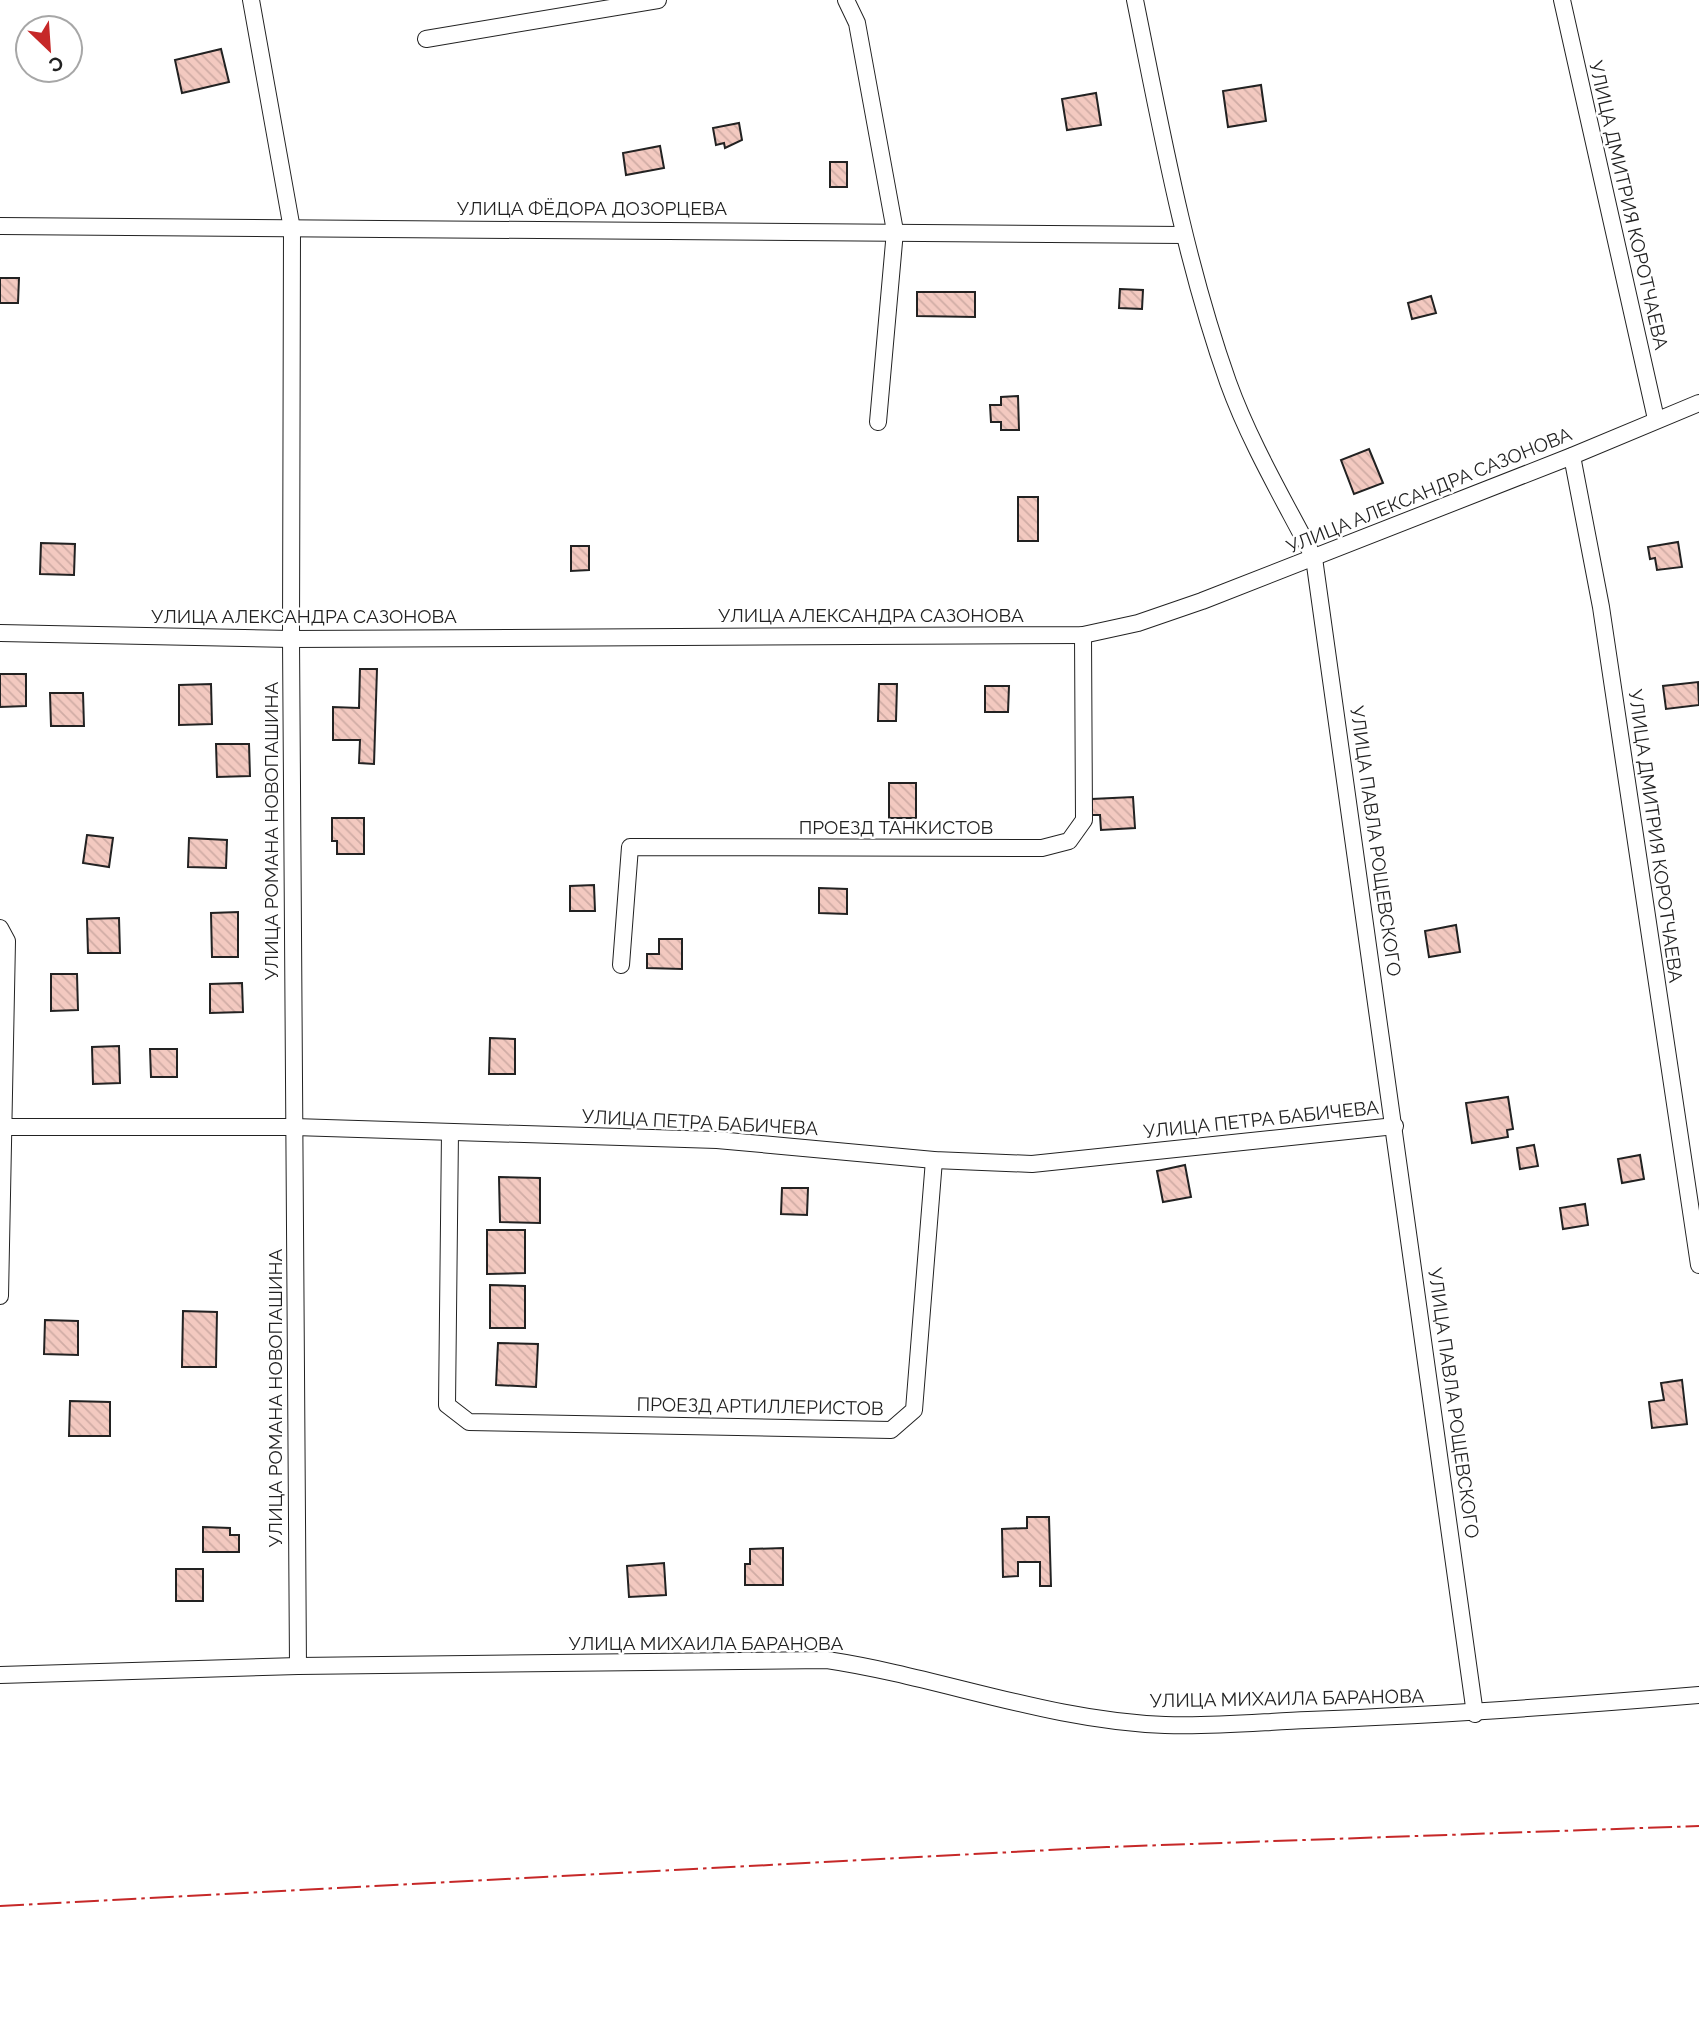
<svg xmlns="http://www.w3.org/2000/svg" width="1699" height="2026" viewBox="0 0 1699 2026" font-family="Raleway,sans-serif">
<style>
.building{fill:url(#building-back-hatch);stroke:#222;stroke-width:2}
.lines{fill:none;stroke-linecap:round;stroke-linejoin:round}
.street-casing{stroke:#222;stroke-width:18}
.street{stroke:#fff;stroke-width:16}
.power{stroke:#c62828;stroke-width:2;stroke-dasharray:24 5 3.5 5;stroke-linecap:butt}
.labels{text-anchor:middle;dominant-baseline:central;stroke-width:5;stroke-linejoin:round;paint-order:stroke}
.street-label{font-size:19px;fill:#222;stroke:#fff}
</style>
<defs>
<pattern id="building-back-hatch" width="6" height="6" patternUnits="userSpaceOnUse" patternTransform="scale(1.75)"><rect width="6" height="6" fill="#f3c9c0"/><path d="M-1 5l2 2M0 0l6 6M5-1l2 2" fill="none" stroke="#d0aca5"/></pattern>
</defs>
<rect width="100%" height="100%" fill="#fff"/>
<!-- building -->
<g class="building">
<polygon points="221,49 229,82 182,93 175,60"/>
<polygon points="1261,85 1266,121 1228,127 1223,91"/>
<polygon points="1096,93 1101,125 1067,130 1062,99"/>
<polygon points="739,123 742,140 725,148 724,143 716,145 713,128"/>
<polygon points="660,146 664,168 626,175 623,153"/>
<rect x="830" y="162" width="17" height="25"/>
<polygon points="0,278 19,278 18,303 0,303"/>
<polygon points="1120,289 1143,290 1142,309 1119,308"/>
<polygon points="917,292 975,292 975,317 917,316"/>
<polygon points="1431,296 1436,313 1412,319 1408,303"/>
<polygon points="1018,396 1019,430 1001,430 1001,422 991,422 990,405 1001,405 1001,397"/>
<polygon points="1369,449 1383,483 1354,494 1341,460"/>
<rect x="1018" y="497" width="20" height="44"/>
<polygon points="1678,542 1682,567 1657,570 1655,558 1650,559 1648,547"/>
<polygon points="41,543 75,544 74,575 40,574"/>
<polygon points="571,546 589,546 589,570 571,571"/>
<polygon points="360,669 377,669 374,764 359,763 360,740 333,740 333,707 359,708"/>
<polygon points="0,674 26,674 26,706 0,707"/>
<polygon points="1698,682 1699,705 1666,709 1663,686"/>
<polygon points="211,684 212,724 179,725 179,685"/>
<polygon points="879,684 897,684 896,721 878,721"/>
<polygon points="985,686 1009,686 1008,712 985,712"/>
<polygon points="50,693 83,693 84,726 51,726"/>
<polygon points="216,744 249,744 250,776 217,777"/>
<rect x="889" y="783" width="27" height="35"/>
<polygon points="1133,797 1135,828 1101,830 1100,815 1092,815 1092,799"/>
<polygon points="332,818 364,818 364,854 337,854 337,841 332,841"/>
<polygon points="87,835 113,838 109,867 83,863"/>
<polygon points="189,838 227,840 226,868 188,867"/>
<polygon points="594,885 595,911 570,911 570,886"/>
<polygon points="819,888 847,889 847,914 819,913"/>
<polygon points="238,912 238,957 212,957 211,913"/>
<polygon points="119,918 120,953 88,953 87,919"/>
<polygon points="1456,925 1460,952 1429,957 1425,931"/>
<polygon points="659,939 682,939 682,969 647,968 647,954 659,954"/>
<polygon points="51,974 77,974 78,1010 51,1011"/>
<polygon points="242,983 243,1012 210,1013 210,984"/>
<polygon points="490,1038 515,1039 515,1074 489,1074"/>
<polygon points="119,1046 120,1083 93,1084 92,1047"/>
<polygon points="150,1049 177,1049 177,1077 151,1077"/>
<polygon points="1508,1097 1513,1129 1507,1130 1508,1137 1472,1143 1466,1103"/>
<polygon points="1534,1145 1538,1166 1520,1169 1517,1148"/>
<polygon points="1640,1155 1644,1179 1622,1183 1618,1159"/>
<polygon points="1185,1165 1191,1197 1163,1202 1157,1171"/>
<polygon points="499,1177 540,1178 540,1223 500,1222"/>
<polygon points="782,1188 808,1188 807,1215 781,1214"/>
<polygon points="1585,1204 1588,1225 1563,1229 1560,1208"/>
<polygon points="487,1230 525,1230 525,1273 487,1274"/>
<polygon points="490,1285 525,1286 525,1328 490,1328"/>
<polygon points="183,1311 217,1312 216,1367 182,1367"/>
<polygon points="45,1320 78,1321 78,1355 44,1354"/>
<polygon points="498,1343 538,1344 536,1387 496,1385"/>
<polygon points="1682,1380 1687,1424 1652,1428 1649,1402 1664,1400 1661,1383"/>
<polygon points="70,1401 110,1402 110,1436 69,1436"/>
<polygon points="1027,1517 1049,1517 1051,1586 1040,1586 1040,1562 1018,1562 1018,1576 1003,1577 1002,1529 1027,1528"/>
<polygon points="203,1527 230,1528 230,1535 239,1535 239,1552 203,1552"/>
<polygon points="783,1548 783,1585 745,1585 745,1564 750,1564 750,1549"/>
<polygon points="664,1563 666,1595 629,1597 627,1566"/>
<rect x="176" y="1569" width="27" height="32"/>
</g>
<g class="lines">
<!-- street casing -->
<g class="street-casing">
<g id="street">
<polyline points="251,0 292,229 291,639 298,1666"/>
<polyline points="846,0 857,23 895,231 878,422"/>
<path d="M 1135,0 C 1161,128 1184,258 1228,382 C 1250,443 1284,500 1314,558 L 1475,1714"/>
<polyline points="1562,0 1656,419"/>
<polyline points="426,39 658,0"/>
<polyline points="0,226 1184,235"/>
<polyline points="1572,456 1601,607 1699,1265"/>
<polyline points="0,633 291,639 1083,635 1138,623 1202,601 1572,456 1699,403"/>
<polyline points="0,928 7,941 0,1296"/>
<polyline points="621,965 630,847 1042,848 1069,841 1084,820 1083,635"/>
<polyline points="0,1127 294,1127 717,1140 934,1160 1032,1164 1395,1126"/>
<polyline points="450,1132 447,1405 469,1422 891,1430 914,1410 934,1160"/>
<path d="M 0,1675 L 298,1666 L 827,1660 C 940,1677 1049,1721 1165,1725 C 1212,1727 1260,1722 1308,1720 C 1439,1715 1568,1706 1699,1695"/>
</g>
</g>
<!-- street -->
<use href="#street" class="street"/>
<!-- power -->
<polyline class="power" points="0,1906 1107,1847 1699,1826"/>
</g>
<g class="labels">
<!-- street labels -->
<g class="street-label">
<text transform="translate(1629 205) rotate(77)">УЛИЦА ДМИТРИЯ КОРОТЧАЕВА</text>
<text x="592" y="208">УЛИЦА ФЁДОРА ДОЗОРЦЕВА</text>
<text transform="translate(1429 490) rotate(-22)">УЛИЦА АЛЕКСАНДРА САЗОНОВА</text>
<text x="871" y="615">УЛИЦА АЛЕКСАНДРА САЗОНОВА</text>
<text x="304" y="616">УЛИЦА АЛЕКСАНДРА САЗОНОВА</text>
<text x="896" y="827">ПРОЕЗД ТАНКИСТОВ</text>
<text transform="translate(271 831) rotate(-90)">УЛИЦА РОМАНА НОВОПАШИНА</text>
<text transform="translate(1656 836) rotate(82)">УЛИЦА ДМИТРИЯ КОРОТЧАЕВА</text>
<text transform="translate(1376 841) rotate(82)">УЛИЦА ПАВЛА РОЩЕВСКОГО</text>
<text transform="translate(1261 1119) rotate(-6)">УЛИЦА ПЕТРА БАБИЧЕВА</text>
<text transform="translate(700 1122) rotate(3)">УЛИЦА ПЕТРА БАБИЧЕВА</text>
<text transform="translate(275 1398) rotate(-90)">УЛИЦА РОМАНА НОВОПАШИНА</text>
<text transform="translate(1454 1403) rotate(82)">УЛИЦА ПАВЛА РОЩЕВСКОГО</text>
<text transform="translate(760 1406) rotate(1)">ПРОЕЗД АРТИЛЛЕРИСТОВ</text>
<text x="706" y="1643">УЛИЦА МИХАИЛА БАРАНОВА</text>
<text transform="translate(1287 1698) rotate(-1)">УЛИЦА МИХАИЛА БАРАНОВА</text>
</g>
</g>
<!-- north arrow -->
<g transform="translate(49 49) rotate(155)"><circle r="33" fill="#ffffff" stroke="#a7a7a7" stroke-width="2"/>
<path d="M0-5L12 26L0 18L-12 26Z" fill="#c62828"/>
<text y="-10" font-size="19" font-weight="bold" text-anchor="middle" fill="#222222">С</text>
</g>
</svg>
